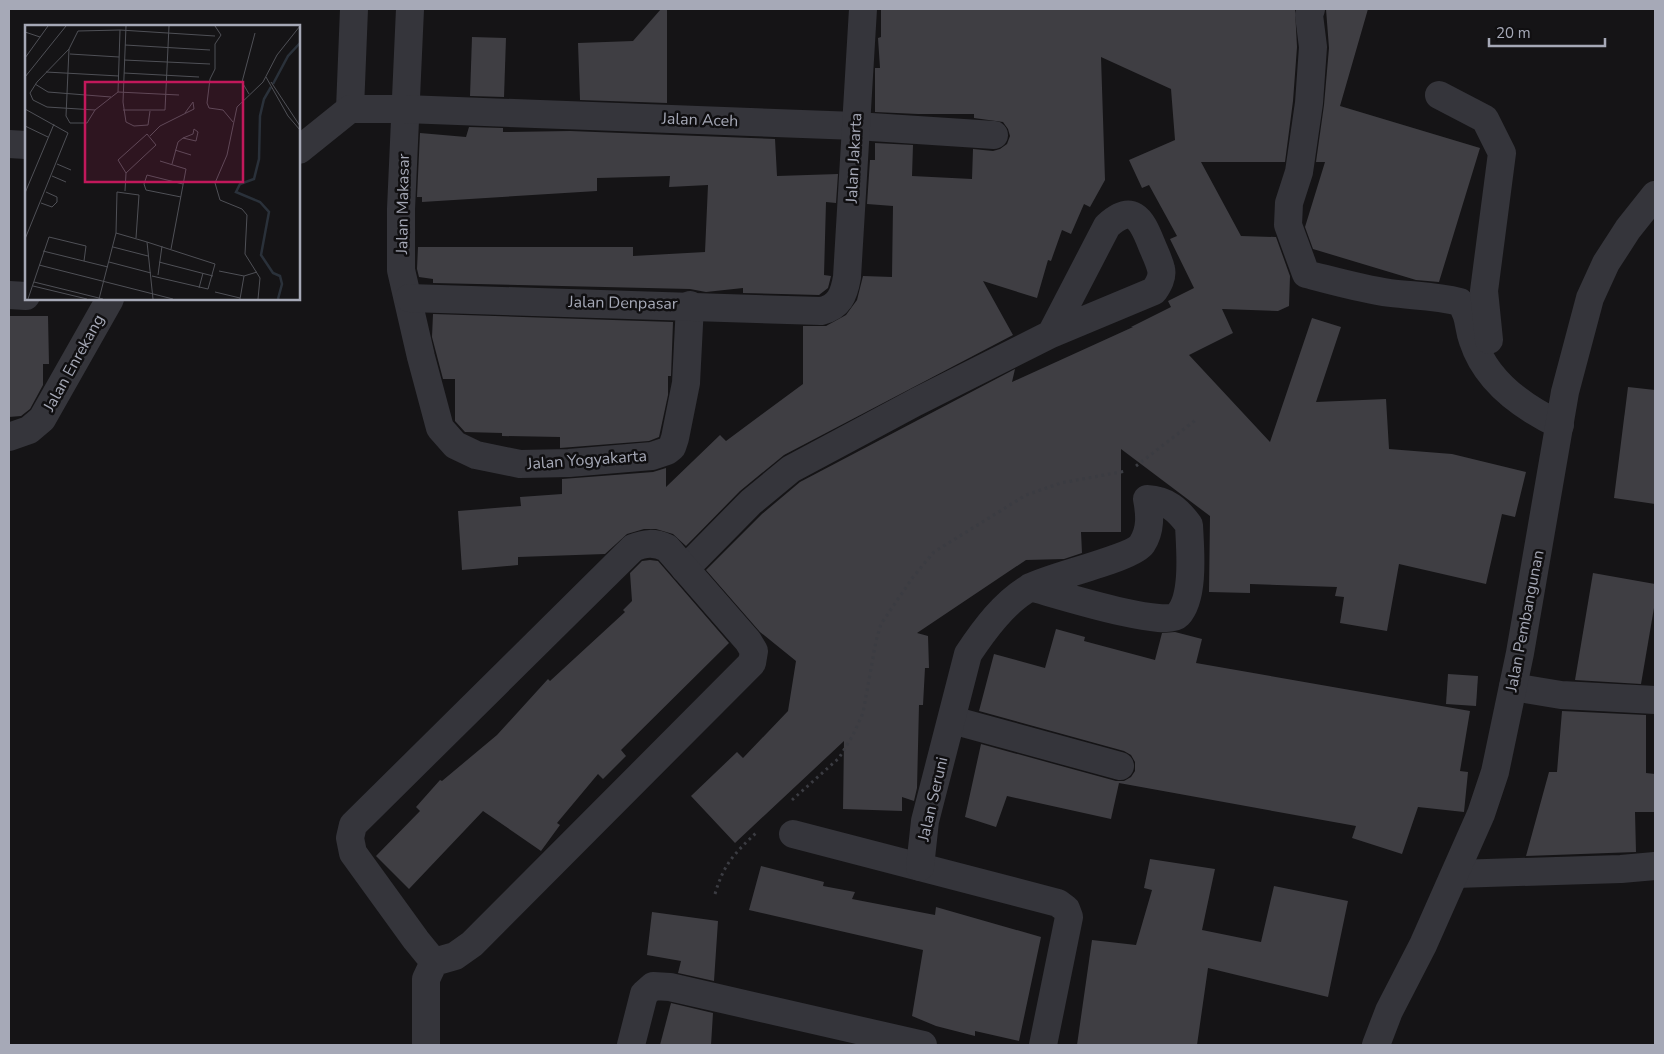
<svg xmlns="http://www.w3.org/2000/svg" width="1664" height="1054" viewBox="0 0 1664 1054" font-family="'Nunito Sans',sans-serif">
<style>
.building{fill:#3f3e43}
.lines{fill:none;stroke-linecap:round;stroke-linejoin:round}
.path{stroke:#3b3c42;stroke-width:3;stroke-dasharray:2.5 4;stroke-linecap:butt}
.minor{stroke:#35353b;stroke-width:28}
.labels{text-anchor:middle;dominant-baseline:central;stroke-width:5;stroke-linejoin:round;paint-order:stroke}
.street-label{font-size:16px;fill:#a6a9b7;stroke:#100f11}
.inset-river{fill:none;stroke:#2a313a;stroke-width:2.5}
.inset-road{fill:none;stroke:#4f5056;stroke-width:1}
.view{fill:#c2185b;fill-opacity:0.15;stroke:#c2185b;stroke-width:2.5}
.inset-edge{fill:none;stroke:#a6a9b7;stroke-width:2.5}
</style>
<rect width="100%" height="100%" fill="#151416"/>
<!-- building -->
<g class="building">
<polygon points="661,9 667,9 667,103 580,100 578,43 633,41"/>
<polygon points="881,9 1295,9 1297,47 1293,101 1285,162 1201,162 1241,236 1276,237 1290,276 1289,306 1278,311 1222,309 1233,333 1189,355 1270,442 1312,318 1341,327 1316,402 1386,399 1389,449 1452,454 1526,472 1515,517 1502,514 1486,584 1399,564 1387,631 1340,623 1344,597 1335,596 1337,587 1250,584 1250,593 1209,592 1210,516 1121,449 1121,532 1081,532 1082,553 1064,559 1026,560 917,633 928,636 929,668 925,668 923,705 919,705 917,788 914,801 902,797 902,811 843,809 844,741 735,843 691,796 737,752 743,758 788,711 796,661 760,632 706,570 762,514 800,482 1015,369 1012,382 1133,327 1131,327 1171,307 1168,301 1194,288 1170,239 1177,236 1149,185 1142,188 1129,160 1175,140 1171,89 1101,57 1105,180 1090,207 1084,204 1071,234 1062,230 1051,261 1048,260 1037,298 983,281 1013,335 784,455 740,491 686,546 673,534 656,529 644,529 627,534 605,554 518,557 518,565 462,570 458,511 521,506 520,497 562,494 562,479 653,472 666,468 666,487 720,435 726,441 803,384 803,326 826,326 846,315 857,300 863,276 892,277 893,206 867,204 870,160 875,160 875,143 913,145 912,176 972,179 973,149 993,151 1000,149 1007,144 1010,136 1008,129 1003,122 974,118 974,114 918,114 875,112 875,68 880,68 878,38 881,37"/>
<polygon points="1326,9 1368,9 1340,106 1480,148 1439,282 1416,280 1313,249 1305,227 1325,162 1316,162 1324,105 1329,48"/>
<polygon points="472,37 506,38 504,97 470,96"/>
<polygon points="469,127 503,128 503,132 570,131 775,139 777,176 838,174 836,203 826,202 824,275 831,276 828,288 819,295 743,293 743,288 706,292 690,289 433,283 433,279 419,277 417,269 418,247 633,247 633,256 705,252 708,185 669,187 670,176 597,178 597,191 422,202 422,197 417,197 420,133 466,137"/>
<polygon points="433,314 673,322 671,376 668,376 668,395 659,437 649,441 560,448 560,437 502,436 502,433 465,432 455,421 455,379 443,379 432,337"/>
<polygon points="9,316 48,316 49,364 43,364 43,385 30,409 21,416 9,417"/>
<polygon points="1628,387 1655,390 1655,504 1614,498"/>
<polygon points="650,560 658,561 729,643 621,750 626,756 603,779 598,774 557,823 560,825 541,851 483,811 409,889 376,856 420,811 416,807 440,780 442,781 497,735 548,679 550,681 625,612 623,610 632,601 630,573 642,561"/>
<polygon points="1593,573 1655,584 1655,602 1641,684 1575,680"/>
<polygon points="1056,629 1085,637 1084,641 1155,660 1162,633 1175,632 1202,639 1196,663 1470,711 1460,771 1468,772 1464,812 1418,807 1402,854 1352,838 1356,826 1119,783 1111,819 1007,796 996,827 965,817 981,744 1116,781 1124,781 1131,777 1135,771 1135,762 1131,755 1124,751 979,711 994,654 1045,668"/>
<polygon points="1448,674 1478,676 1476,706 1446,704"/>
<polygon points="1562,711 1646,715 1646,773 1655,774 1655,812 1635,812 1636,852 1526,856 1549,772 1557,772"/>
<polygon points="1150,859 1215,869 1202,930 1261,942 1274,886 1348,901 1328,997 1208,968 1197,1045 1077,1045 1092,940 1136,945 1152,890 1144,888"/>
<polygon points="761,866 824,882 823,886 855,892 852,899 935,915 936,907 1041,937 1019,1041 975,1031 975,1036 936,1026 912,1016 923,950 749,910"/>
<polygon points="652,912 718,921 714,981 678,973 681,961 647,955"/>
<polygon points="671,1003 713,1013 711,1045 660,1045"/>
</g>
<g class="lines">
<!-- path -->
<g class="path">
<polyline points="1136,466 1197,419"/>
<polyline points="792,800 839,758 853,735 863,713 876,641 881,624 913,577 934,552 1026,495 1061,483 1126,471"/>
<path d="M 715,894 C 724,863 735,853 758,831"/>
</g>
<!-- minor -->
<g class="minor">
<polyline points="410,9 401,209 401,270 421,357 440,428 455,445 476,455 520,464 569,463 652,456 667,451 672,447 675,438 686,383 690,305"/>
<path d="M 1311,9 L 1309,15 L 1313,47 L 1309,103 L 1299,172 L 1289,203 L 1288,225 L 1306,274 C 1334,281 1361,289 1390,293 C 1414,296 1436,296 1460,302 C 1471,318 1467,325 1473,341 C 1486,381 1524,408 1560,425"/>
<polyline points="1439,95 1485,119 1502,153 1484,291 1489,340"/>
<polyline points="350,109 354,9"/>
<polyline points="9,144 26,145"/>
<polyline points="299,150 350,109 405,109 856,126 994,135"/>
<polyline points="9,295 26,296"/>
<path d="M 409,298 L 821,311 C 839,307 844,295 847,277 L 863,9"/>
<polyline points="9,437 29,430 42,419 110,299"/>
<path d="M 685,569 L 751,502 L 791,469 L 916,402 L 1051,334 L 1154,291 C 1158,285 1163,277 1161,269 C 1159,260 1154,251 1151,243 C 1141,218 1132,203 1107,226 L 1051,334"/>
<polyline points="1513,687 1561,695 1655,700"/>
<polyline points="952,720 1120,766"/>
<polyline points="793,834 1058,903 1066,909 1069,917 1043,1045"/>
<path d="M 920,867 L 925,821 L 968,654 C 984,630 1005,601 1031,587 C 1052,576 1133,558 1142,544 C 1151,530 1150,515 1147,499 C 1167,500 1178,510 1189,525 C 1190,548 1195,597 1178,615 C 1165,629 1053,593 1030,587"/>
<polyline points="1455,874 1621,869 1655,866"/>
<path d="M 426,1045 L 426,979 L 434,962 L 416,940 L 353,853 L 350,838 L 353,825 L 633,548 C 645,543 654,542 667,548 L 748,641 L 754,651 L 752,663 L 472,944 L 455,956 L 434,962"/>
<polyline points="631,1045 644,994 653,986 670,987 923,1045"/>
<polyline points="1376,1045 1389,1011 1423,945 1481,814 1495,772 1520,653 1565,392 1590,298 1606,263 1628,229 1655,195"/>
</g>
</g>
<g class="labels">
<!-- street labels -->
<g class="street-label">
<text transform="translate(700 120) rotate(2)">Jalan Aceh</text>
<text transform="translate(854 158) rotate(-87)">Jalan Jakarta</text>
<text transform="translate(403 204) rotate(-89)">Jalan Makasar</text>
<text transform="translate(623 303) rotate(1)">Jalan Denpasar</text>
<text transform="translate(74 363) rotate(-61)">Jalan Enrekang</text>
<text transform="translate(587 460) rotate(-4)">Jalan Yogyakarta</text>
<text transform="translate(1525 621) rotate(-79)">Jalan Pembangunan</text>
<text transform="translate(933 799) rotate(-77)">Jalan Seruni</text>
</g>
</g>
<!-- overview -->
<g transform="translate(25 25)">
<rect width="275" height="275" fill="#151416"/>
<path class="inset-river" d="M 248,59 L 263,31 L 275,18M 246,62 L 239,74 L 235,91 L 234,134 L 229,154 L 215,159 L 211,167 L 235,177 L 244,187 L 236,230 L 248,248 L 255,251 L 257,259 L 253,274"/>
<path class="inset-road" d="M 101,1 L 98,77 L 101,97 L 109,101 L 123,100 L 125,86M 190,1 L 196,10 L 190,19 L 190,44 L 185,54 L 182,78 L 184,83 L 198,85 L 208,97M 0,7 L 15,12M 100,20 L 185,25M 44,24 L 41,91 L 45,98 L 62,98 L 70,85 L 93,67 L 154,70M 45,29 L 94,32M 0,33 L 23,1M 99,35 L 185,39M 21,47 L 94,51M 99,48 L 174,52M 0,52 L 41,1M 241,52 L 263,91 L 275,105M 246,57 L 275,101M 10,59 L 23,67 L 86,72M 93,67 L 95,5 L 190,11M 224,69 L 217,57 L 230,8M 0,84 L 43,108 L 0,214M 70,85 L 22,82 L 8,75 L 5,68 L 12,57 L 44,24 L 53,6 L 95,5M 98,85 L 140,85 L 144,1M 0,101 L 23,112M 125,111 L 135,101 L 169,84 L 168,77 L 160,88M 150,125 L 166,130M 135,136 L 161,144 L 146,224M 32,139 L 46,145M 147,139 L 153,117 L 158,113 L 168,109 L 169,104 L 173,107 L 171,116 L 158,113M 27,151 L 41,157M 100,166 L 101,148 L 93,135 L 122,109 L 131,120 L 101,148M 0,168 L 29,99M 156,172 L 121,165 L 119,159 L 122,150 L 158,159M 16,178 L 27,182 L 32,177 L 32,172 L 21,167M 91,208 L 122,217 L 128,274M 122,217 L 190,239 L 183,264 L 127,251M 88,222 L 123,231M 18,226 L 83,242M 84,237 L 126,248M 134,237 L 188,251M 14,240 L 148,274M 194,246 L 219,251M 133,250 L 137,221M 9,257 L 78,274M 8,261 L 62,274M 174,263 L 178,248M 190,267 L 215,273M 3,274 L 24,212 L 61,221 L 59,236M 74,274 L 91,208 L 92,167 L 114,170 L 111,213M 215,274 L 219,251 L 232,247M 233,274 L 235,253 L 220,229 L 222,190 L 217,184 L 195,175 L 190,158 L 202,130 L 212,82 L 238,57 L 252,30 L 275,1"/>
<path class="view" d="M 60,57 L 218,57 L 218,157 L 60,157 Z"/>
<rect width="275" height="275" class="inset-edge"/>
</g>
<!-- border -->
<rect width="1664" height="1054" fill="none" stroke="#a6a9b7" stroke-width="20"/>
<!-- scale -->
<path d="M1489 38v8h116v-8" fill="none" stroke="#a6a9b7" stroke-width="2.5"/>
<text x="1496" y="38" font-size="15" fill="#a6a9b7" stroke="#100f11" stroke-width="4" paint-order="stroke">20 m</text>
</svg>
